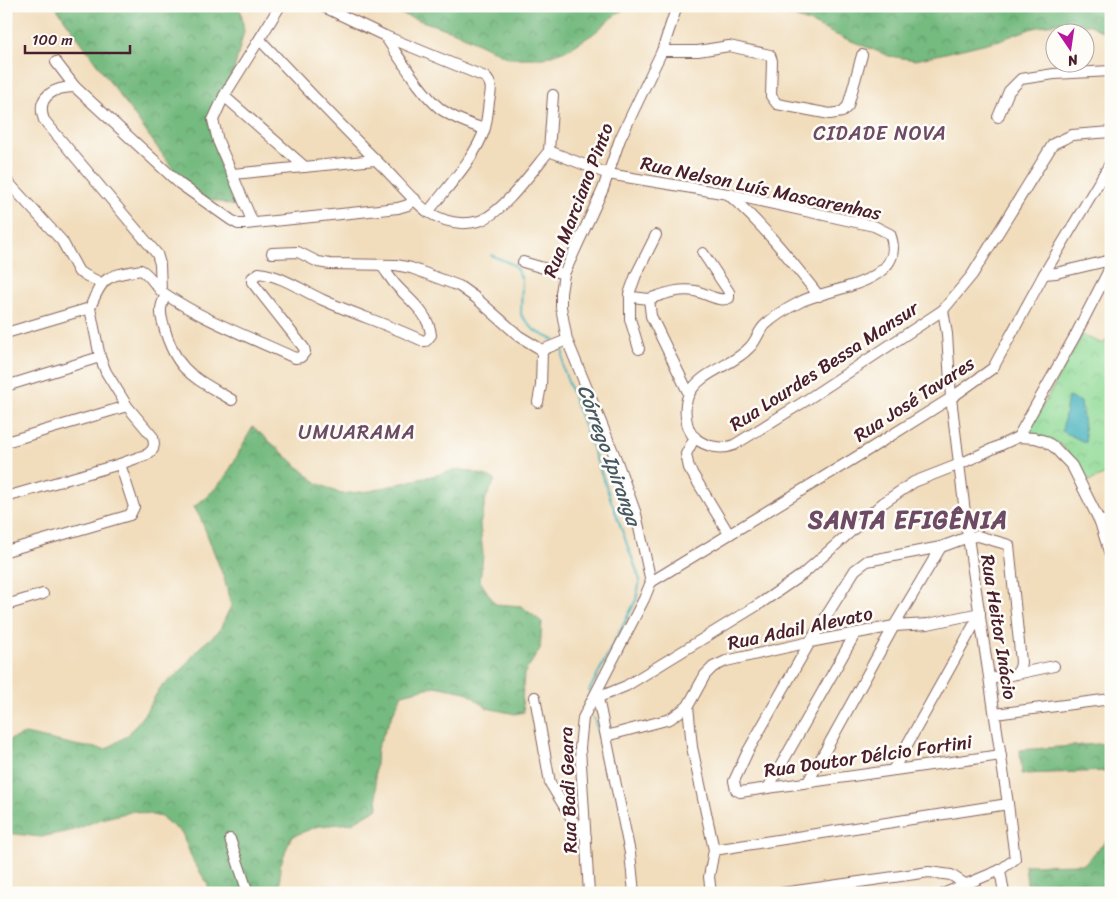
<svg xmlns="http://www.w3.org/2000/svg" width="1117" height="899" viewBox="0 0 1117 899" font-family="Sriracha,sans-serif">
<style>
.forest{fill:url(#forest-crowns);stroke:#5f6c55}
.park{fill:url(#park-crowns);stroke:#6d7c60}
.water{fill:#42b1bc;stroke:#466874}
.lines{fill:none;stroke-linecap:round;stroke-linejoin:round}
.stream{stroke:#42b1bc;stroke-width:2}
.minor-casing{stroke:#84625e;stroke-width:12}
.minor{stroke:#fff;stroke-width:10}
.labels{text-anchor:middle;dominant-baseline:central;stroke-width:5;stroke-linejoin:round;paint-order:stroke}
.street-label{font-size:19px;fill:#4a1f2b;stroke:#fdfcf7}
.neighbourhood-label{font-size:20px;letter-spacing:1px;fill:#6d4b65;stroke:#fdfcf7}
.water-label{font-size:20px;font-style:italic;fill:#475965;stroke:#fdfcf7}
.district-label{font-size:24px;font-weight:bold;letter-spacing:1px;fill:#6d4b65;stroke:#fdfcf7}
</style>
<defs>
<pattern id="forest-crowns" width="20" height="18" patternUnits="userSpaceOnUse" patternTransform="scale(1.25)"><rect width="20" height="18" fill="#74ba7f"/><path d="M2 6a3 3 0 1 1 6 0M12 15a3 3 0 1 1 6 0" fill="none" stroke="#619768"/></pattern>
<pattern id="park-crowns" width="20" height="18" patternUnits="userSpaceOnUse" patternTransform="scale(1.25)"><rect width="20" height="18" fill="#90da96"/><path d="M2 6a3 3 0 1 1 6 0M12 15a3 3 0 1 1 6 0" fill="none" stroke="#7ebb81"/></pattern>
</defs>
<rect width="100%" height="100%" fill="#fdfcf7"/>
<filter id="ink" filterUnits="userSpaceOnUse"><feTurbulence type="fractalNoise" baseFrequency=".02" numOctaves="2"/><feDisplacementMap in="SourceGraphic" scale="10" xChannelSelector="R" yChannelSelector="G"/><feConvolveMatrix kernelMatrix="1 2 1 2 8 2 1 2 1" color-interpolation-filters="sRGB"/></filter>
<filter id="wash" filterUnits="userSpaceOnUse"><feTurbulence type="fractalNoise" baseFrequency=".0096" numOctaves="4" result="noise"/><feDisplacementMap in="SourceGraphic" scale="20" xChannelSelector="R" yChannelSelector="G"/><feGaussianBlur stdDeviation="1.12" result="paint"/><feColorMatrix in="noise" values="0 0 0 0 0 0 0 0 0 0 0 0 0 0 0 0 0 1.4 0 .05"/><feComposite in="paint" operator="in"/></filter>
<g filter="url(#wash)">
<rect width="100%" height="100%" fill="#f1ddbc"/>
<!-- forest -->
<g class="forest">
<polygon points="55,6 234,6 241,11 244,31 232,78 218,95 208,118 219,162 234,206 206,198 181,180"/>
<polygon points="385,6 629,6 615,15 593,34 571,48 543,58 509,58 455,32 389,10"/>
<polygon points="761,6 1111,6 1111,36 1090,25 1060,22 1030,29 1000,40 916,60 889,56 834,34 809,22"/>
<path d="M 253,427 L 317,483 L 341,494 L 370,491 L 460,469 L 487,476 L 495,480 L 486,498 L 480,525 L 483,555 L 480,581 L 495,604 L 521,606 L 542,622 L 540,649 L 524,674 L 522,700 L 524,712 L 515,714 L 487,708 L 466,692 L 435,686 L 402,694 L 377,748 L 375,778 L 378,808 L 352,823 L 318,826 L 291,837 L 280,866 L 280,893 L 210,893 L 207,883 L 193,861 L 182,833 L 161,817 L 134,811 L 101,819 L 74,830 L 41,837 L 6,833 L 6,741 L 25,734 L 80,746 L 106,749 L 128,735 L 145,713 L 160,688 L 182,670 L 198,649 L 219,631 L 231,606 L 224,578 L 201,519 L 194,507 C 208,496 221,485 230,469 C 238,455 244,441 253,427 Z"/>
<polygon points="1111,743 1111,771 1022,774 1020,750"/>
<polygon points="1111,836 1111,893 1028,893 1025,865 1084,864"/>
</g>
<!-- park -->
<polygon class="park" points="1111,334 1111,472 1087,482 1062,445 1028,432 1082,335 1103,344"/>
<!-- water -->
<polygon class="water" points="1068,397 1081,402 1086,443 1062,431"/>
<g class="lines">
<!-- stream -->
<g class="stream">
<polyline points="491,255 514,265 522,279 521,315 535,331 554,340"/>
<polyline points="562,346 563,347 563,368 640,580 636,600 589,691"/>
<polyline points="594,718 607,766"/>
</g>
</g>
</g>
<g filter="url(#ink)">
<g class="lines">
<!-- minor casing -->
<g class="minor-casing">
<g id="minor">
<path d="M 322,6 L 385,36 L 485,77 C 493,84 491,92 489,101 C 488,110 487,120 485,128 C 477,156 446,189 428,212"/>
<path d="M 385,36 C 398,56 423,96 442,110 C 455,119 469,124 484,129"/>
<path d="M 260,40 C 301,83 342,127 385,169 C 398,182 413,201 428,212 C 444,222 461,226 479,221 C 502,214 533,170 549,151"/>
<polyline points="662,51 698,51 729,46 770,55 772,61 771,96 777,104 830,114 842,112 848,106 862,55"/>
<polyline points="56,62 75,87 180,184 231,220 238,224 246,224 398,208 408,205 415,199"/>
<path d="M 75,87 C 55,87 35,96 44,120 L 157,254 L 160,264 L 161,291"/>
<polyline points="224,96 305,167"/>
<polyline points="998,117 1009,91 1021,79 1054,74 1111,71"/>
<path d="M 549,151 L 608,174 L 728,194 L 874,226 L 890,234 C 909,283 830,288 802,301 C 790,307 774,316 764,326 C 758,332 756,342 749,348 C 733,366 701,371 689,394 C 683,406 685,429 695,438 C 706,447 722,450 734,445 L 802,403 L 943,310 L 972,275 L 1053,144 L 1072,135 L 1111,132"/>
<polyline points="549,151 553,95"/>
<polyline points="233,174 375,160"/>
<polyline points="6,180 62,241 79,272 101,283"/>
<path d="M 729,195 C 764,226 790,259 819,296"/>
<polyline points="253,223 218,141 213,120 224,96 280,6"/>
<polyline points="272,253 298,252 318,262 330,264 396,265 411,268 459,286 476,298 519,336 542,350 567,340"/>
<polyline points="523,262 564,274"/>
<polyline points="1044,274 1056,273 1111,260"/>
<path d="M 166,295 C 159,307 160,314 164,327 C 177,373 194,377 232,400"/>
<polyline points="630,297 630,319 639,349"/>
<polyline points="649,299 632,297 629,294 636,275 656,235"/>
<path d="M 90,308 C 103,275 107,276 141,270 C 151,275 156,288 165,294 C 205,321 252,338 295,358 L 301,357 L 305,352 L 304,348 L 252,282 L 252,278 L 259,273 C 283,276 301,290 323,300 C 356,315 390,325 423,341 L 426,341 L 431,335 C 429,313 409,300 395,284 C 390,278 386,271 381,265"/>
<polyline points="943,310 947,334 951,398 968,537 1008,804 1015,859 1000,870 945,893"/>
<polyline points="6,333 90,308"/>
<polyline points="6,386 100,357"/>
<path d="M 689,394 L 651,316 L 649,299 C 664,294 679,288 695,291 C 706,293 719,303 729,298 L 729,292 L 703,253"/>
<polyline points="538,402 541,386 542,350"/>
<polyline points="695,437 686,454 689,468 729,534"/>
<polyline points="1018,437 1075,336 1111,266"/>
<polyline points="6,442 127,406"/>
<polyline points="6,497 120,464 148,454 153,449 154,444 153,437 127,406 106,372 100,357 90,308"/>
<polyline points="1100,522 1111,519"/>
<polyline points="6,551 130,515 134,507 120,464"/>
<polyline points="651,582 868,450 951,398 993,368 1044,274 1111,162"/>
<polyline points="651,582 636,514 616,459 567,340 561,307 561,293 564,274 603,189 620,139 662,51 677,6"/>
<polyline points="6,605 43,594"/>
<polyline points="1016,674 1054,666"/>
<polyline points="990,679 1016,674 1020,668 1021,662 1009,545 978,536 968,537 941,547 867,561 855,570 810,642 748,751 734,781 736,790 740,792 1001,755"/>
<polyline points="535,697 550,783 573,821 586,837"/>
<polyline points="598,698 630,853 634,893"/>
<polyline points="592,700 626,686 761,603 803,574 883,503 914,482 960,464 1018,437 1035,438 1045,441 1054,447 1072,466 1100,522 1111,558"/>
<polyline points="995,714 1111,699"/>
<polyline points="606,736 670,719 688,706"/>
<polyline points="893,770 980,614"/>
<polyline points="808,782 894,626 941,547"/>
<polyline points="768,788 855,634"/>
<polyline points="230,839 248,893"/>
<polyline points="714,850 1008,804"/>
<polyline points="1000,870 1004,893"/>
<polyline points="589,893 580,748 583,718 644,599 651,582"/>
<polyline points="711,893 709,877 714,850 692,747 688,706 705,675 713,667 726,661 810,642 894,626 928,624 980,613"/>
<polyline points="782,893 929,872 951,875 965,884"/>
</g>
</g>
<!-- minor -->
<use href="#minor" class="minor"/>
</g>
</g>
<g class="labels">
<!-- street labels -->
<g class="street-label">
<text transform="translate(761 188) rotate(12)">Rua Nelson Luís Mascarenhas</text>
<text transform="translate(578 200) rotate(-69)">Rua Marciano Pinto</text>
<text transform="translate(824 366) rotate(-33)">Rua Lourdes Bessa Mansur</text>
<text transform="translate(914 399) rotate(-33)">Rua José Tavares</text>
<text transform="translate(999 627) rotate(81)">Rua Heitor Inácio</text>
<text transform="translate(800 628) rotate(-12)">Rua Adail Alevato</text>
<text transform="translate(868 756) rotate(-8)">Rua Doutor Délcio Fortini</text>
<text transform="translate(568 790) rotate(-92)">Rua Badi Geara</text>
</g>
<!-- neighbourhood labels -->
<g class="neighbourhood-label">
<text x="880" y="133">CIDADE NOVA</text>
<text x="357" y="432">UMUARAMA</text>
</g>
<!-- water labels -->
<g class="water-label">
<text transform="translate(609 455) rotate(70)">Córrego Ipiranga</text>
</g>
<!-- district labels -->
<g class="district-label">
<text x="908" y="520">SANTA EFIGÊNIA</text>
</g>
</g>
<!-- margin -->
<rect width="1117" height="899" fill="none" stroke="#fdfcf7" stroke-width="25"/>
<!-- north arrow -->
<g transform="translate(1070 48) rotate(167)"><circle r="24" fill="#fdfcf7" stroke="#b5a4a5"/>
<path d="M0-4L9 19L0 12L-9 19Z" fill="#b5179e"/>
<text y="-8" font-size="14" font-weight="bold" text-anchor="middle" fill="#4a1f2b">N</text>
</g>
<!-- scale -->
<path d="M25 45v8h105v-8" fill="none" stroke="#4a1f2b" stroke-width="2.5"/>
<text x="32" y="45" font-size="15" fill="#4a1f2b" stroke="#fdfcf7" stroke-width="4" paint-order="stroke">100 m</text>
</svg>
